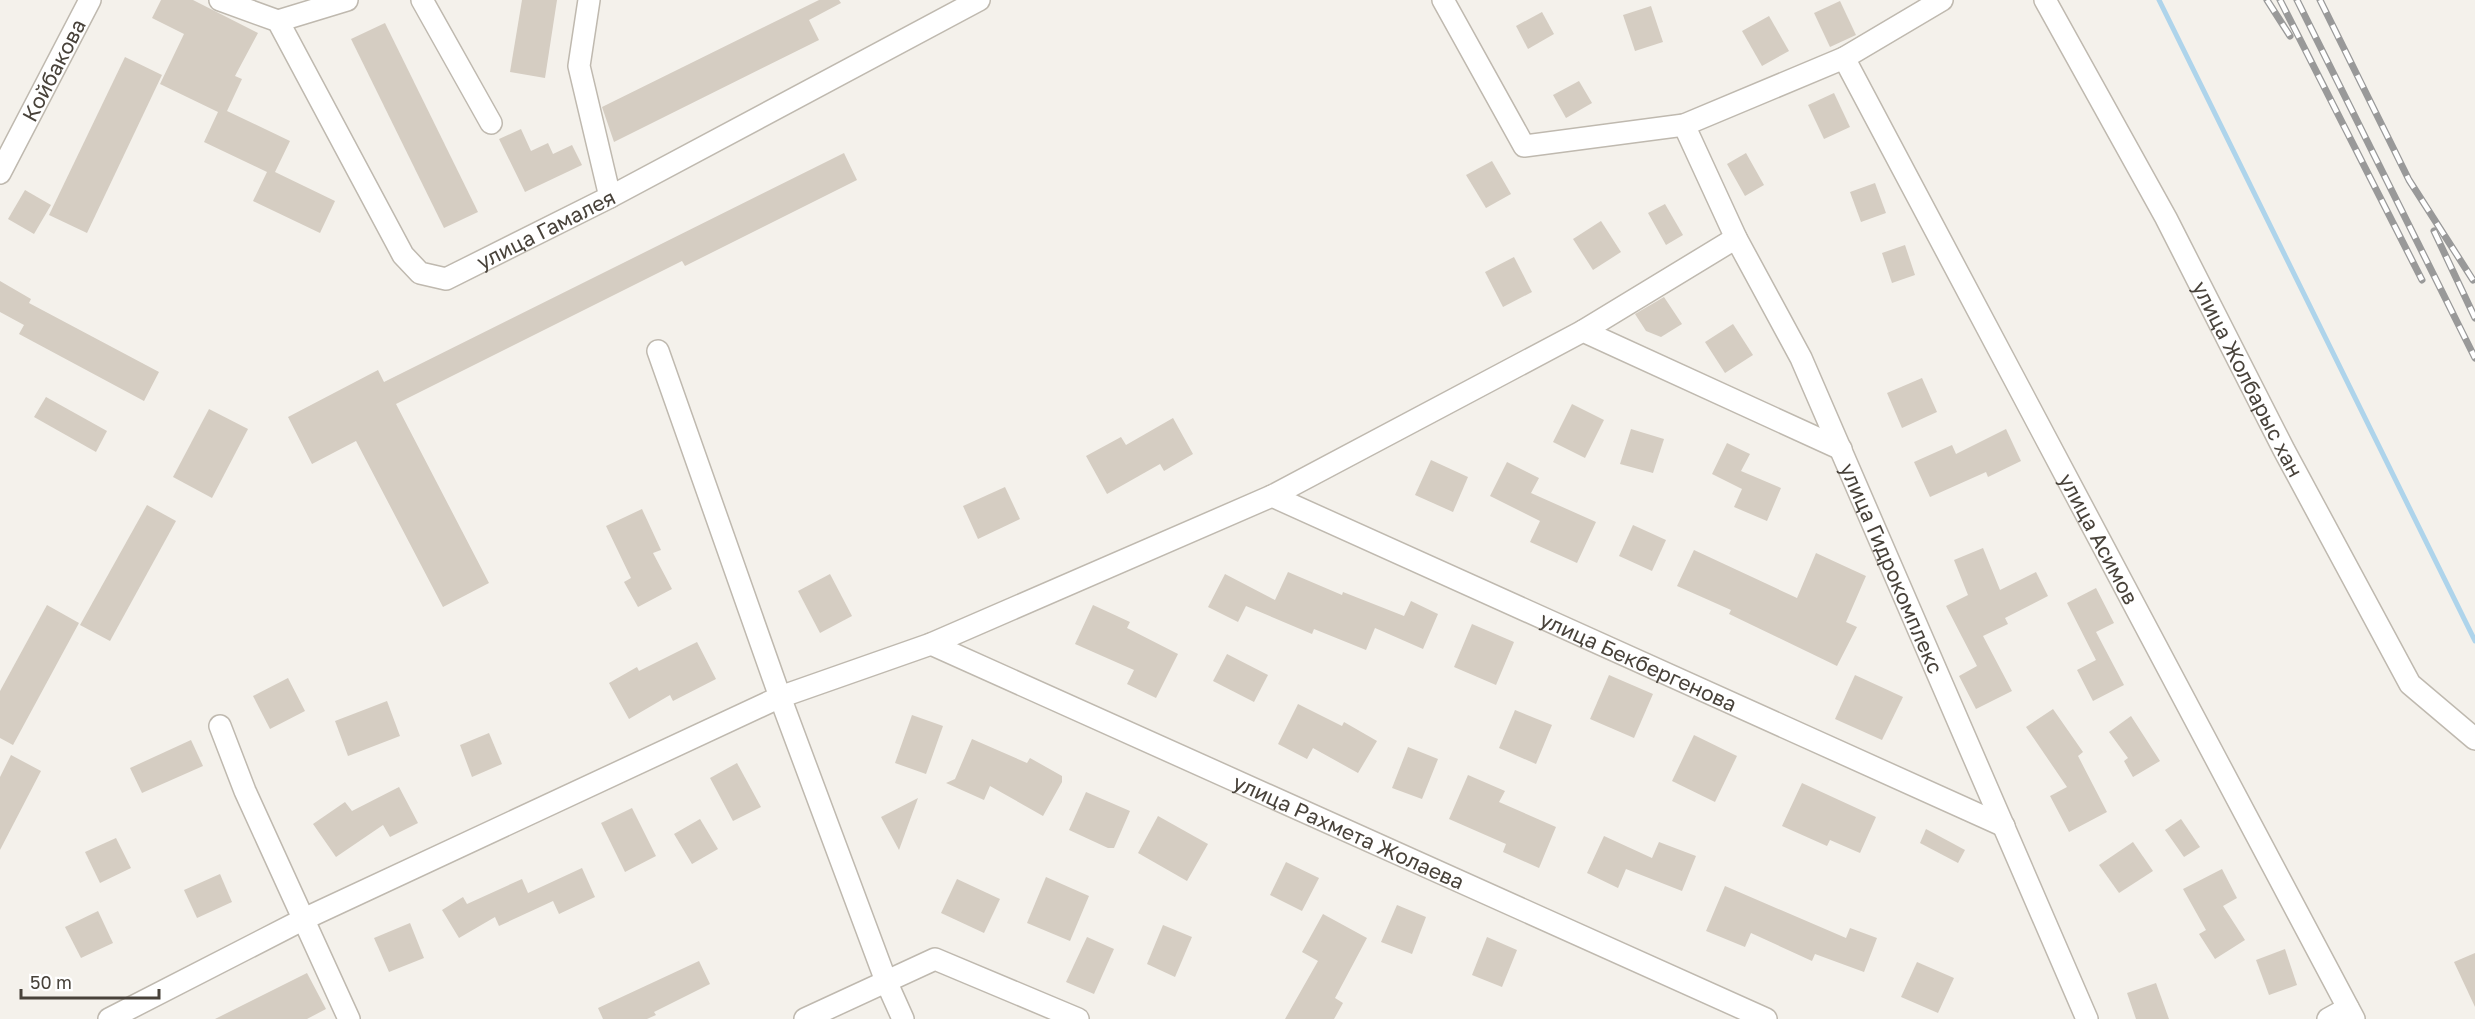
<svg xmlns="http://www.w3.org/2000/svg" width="2475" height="1019" viewBox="0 0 2475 1019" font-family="'Golos Text',sans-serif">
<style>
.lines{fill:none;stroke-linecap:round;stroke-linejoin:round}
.stream{stroke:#aed4eb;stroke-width:5}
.building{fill:#d5cdc2}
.minor-casing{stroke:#bfb9af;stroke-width:24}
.minor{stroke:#fff;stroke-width:21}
.rail-casing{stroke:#999;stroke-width:7}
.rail{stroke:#fff;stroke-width:4.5;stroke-dasharray:14;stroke-linecap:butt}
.labels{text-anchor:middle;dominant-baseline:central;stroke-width:4.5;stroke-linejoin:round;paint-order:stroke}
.street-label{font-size:21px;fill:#48423a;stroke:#fff}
</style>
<rect width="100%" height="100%" fill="#f4f1eb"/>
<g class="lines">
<!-- stream -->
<polyline class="stream" points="2159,0 2475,641"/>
</g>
<!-- building -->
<g class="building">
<polygon points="161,0 193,0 258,33 235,76 242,79 227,111 290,141 275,172 335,201 320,233 253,201 267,172 204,142 218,112 160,84 184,34 152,18"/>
<polygon points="522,0 557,0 545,78 510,72"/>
<polygon points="819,0 839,0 841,3 809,20 819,40 614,142 602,107"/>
<polygon points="1840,1 1856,35 1830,47 1814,13"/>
<polygon points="1651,6 1663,42 1635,51 1623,15"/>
<polygon points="1542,12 1554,34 1528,49 1516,26"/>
<polygon points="1769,16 1789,51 1762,66 1742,31"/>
<polygon points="385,23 478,212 444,228 351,39"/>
<polygon points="125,57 162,75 87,233 49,215"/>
<polygon points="1579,81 1592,103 1566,118 1553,95"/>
<polygon points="1834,93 1850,127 1824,139 1808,105"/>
<polygon points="521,129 531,151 548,143 553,154 572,145 582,165 525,192 499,139"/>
<polygon points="844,153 857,180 685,266 682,261 396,404 489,583 443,607 356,441 312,464 288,417 378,370 384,382"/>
<polygon points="1746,153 1764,185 1745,196 1727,164"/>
<polygon points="1492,161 1511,194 1486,208 1466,175"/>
<polygon points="1875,183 1886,213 1861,222 1850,192"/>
<polygon points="25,190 51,205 34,234 8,219"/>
<polygon points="1665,204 1683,235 1666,245 1648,213"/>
<polygon points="1601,221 1621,252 1593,270 1573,239"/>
<polygon points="1905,245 1915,275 1892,283 1882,253"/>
<polygon points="1514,257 1532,292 1503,307 1485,272"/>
<polygon points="0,281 31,299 29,303 159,372 144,401 19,334 24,325 0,312"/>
<polygon points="1664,297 1682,324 1661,337 1646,331 1635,314"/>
<polygon points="1733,324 1753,355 1725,373 1705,342"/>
<polygon points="1922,378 1937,412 1902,428 1887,393"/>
<polygon points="46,397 107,431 96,452 34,417"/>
<polygon points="1572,404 1604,420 1585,458 1553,442"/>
<polygon points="209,409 248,429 212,498 173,477"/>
<polygon points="1173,418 1193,454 1164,471 1160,464 1107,494 1086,456 1121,437 1126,445"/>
<polygon points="1631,429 1664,439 1653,473 1620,464"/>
<polygon points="2006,429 2021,461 1988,477 1986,472 1930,497 1914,462 1952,445 1956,454"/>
<polygon points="1727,443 1750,454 1741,471 1781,488 1767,521 1734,507 1742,489 1712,474"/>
<polygon points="1431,460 1468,477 1453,512 1415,495"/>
<polygon points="1507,462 1539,478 1531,493 1596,522 1577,563 1530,542 1540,521 1490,496"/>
<polygon points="1005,487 1020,519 978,539 963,506"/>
<polygon points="147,505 176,521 110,641 80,625"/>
<polygon points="642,509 661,550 653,553 672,589 638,607 624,582 631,578 606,526"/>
<polygon points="1633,525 1666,540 1652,571 1619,556"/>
<polygon points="1983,548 2000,590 2036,572 2048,596 2005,618 2008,624 1983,636 2012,691 1976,709 1959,676 1977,666 1946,606 1968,595 1954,560"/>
<polygon points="1694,550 1797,598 1816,553 1866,576 1846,622 1857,627 1837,666 1729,614 1731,610 1677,586"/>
<polygon points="1288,572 1342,595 1343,592 1404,616 1411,601 1438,614 1423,649 1375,628 1366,650 1314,629 1312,634 1246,606 1238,622 1208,607 1225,574 1275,600"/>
<polygon points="830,574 852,616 820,633 798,591"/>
<polygon points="2096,588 2114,623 2096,632 2124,685 2093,701 2077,670 2096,660 2067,603"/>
<polygon points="47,605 79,623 13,745 0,738 0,691"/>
<polygon points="1093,605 1130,622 1127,628 1178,654 1156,698 1127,684 1134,670 1075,644"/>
<polygon points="1472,624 1514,642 1496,685 1454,667"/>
<polygon points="697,642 716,679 673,701 670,695 629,719 609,683 637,667 639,671"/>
<polygon points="1227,654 1268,675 1254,702 1213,681"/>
<polygon points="1609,675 1653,694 1634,738 1590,719"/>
<polygon points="1855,675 1903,697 1882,740 1835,719"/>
<polygon points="288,678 305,711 270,729 253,696"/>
<polygon points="387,701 400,736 348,756 335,721"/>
<polygon points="1298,704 1342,726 1344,722 1377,741 1358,773 1313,748 1307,759 1278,744"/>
<polygon points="2053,709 2083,752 2078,756 2107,812 2069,832 2050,796 2067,787 2026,727"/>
<polygon points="1515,710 1552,725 1536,764 1499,748"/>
<polygon points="912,715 943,726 926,774 895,763"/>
<polygon points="2131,716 2160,761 2133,777 2124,761 2128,758 2109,732"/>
<polygon points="489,733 502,764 472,777 460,745"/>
<polygon points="1694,735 1737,756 1715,802 1672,781"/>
<polygon points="972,739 1027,763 1030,758 1062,776 1062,782 1043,816 990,786 984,800 946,783 955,779"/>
<polygon points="191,740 203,766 142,793 130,768"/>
<polygon points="1408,747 1438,759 1422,799 1392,788"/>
<polygon points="11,755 41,771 0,850 0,777"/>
<polygon points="737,763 761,807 733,821 710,778"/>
<polygon points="1468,775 1505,791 1499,802 1556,827 1539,868 1503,852 1506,844 1449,819"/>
<polygon points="1802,783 1876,817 1860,853 1830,840 1827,846 1782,826"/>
<polygon points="399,787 418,823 390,837 383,825 336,857 313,824 345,802 352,811"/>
<polygon points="1086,792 1130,811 1114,848 1108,848 1069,830"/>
<polygon points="918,798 899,850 881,817"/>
<polygon points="632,808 656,856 625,872 601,823"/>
<polygon points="1158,816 1208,844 1187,881 1138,853"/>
<polygon points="700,819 718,849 692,864 674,834"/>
<polygon points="2181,819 2200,847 2184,857 2165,830"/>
<polygon points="1926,829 1965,850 1958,863 1920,843"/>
<polygon points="1604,836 1652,858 1659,842 1696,856 1682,891 1626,869 1618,888 1587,873"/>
<polygon points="116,838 131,868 100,883 85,852"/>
<polygon points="2133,842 2153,871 2119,893 2099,865"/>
<polygon points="1286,862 1319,878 1302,911 1270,895"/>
<polygon points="582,868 595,897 559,914 553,901 499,926 495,917 459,938 442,910 463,897 467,904 522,879 528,893"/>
<polygon points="2222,869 2237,898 2223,906 2245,940 2215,959 2199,934 2206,930 2183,889"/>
<polygon points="220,874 232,902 197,918 184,890"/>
<polygon points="1046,877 1089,896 1070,941 1027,923"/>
<polygon points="957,879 1000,899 984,933 941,913"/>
<polygon points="1725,886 1846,938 1850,928 1877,938 1864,972 1815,954 1812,961 1751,933 1745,947 1706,931"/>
<polygon points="1397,905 1426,917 1412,954 1381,942"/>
<polygon points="98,911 113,943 81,958 65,927"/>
<polygon points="1323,914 1367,938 1335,998 1343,1003 1334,1019 1285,1019 1318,961 1302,952"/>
<polygon points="410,923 424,958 389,972 374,938"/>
<polygon points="1163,925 1192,937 1175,977 1147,964"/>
<polygon points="1087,937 1114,949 1094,994 1066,982"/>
<polygon points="1487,937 1517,950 1502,987 1472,975"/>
<polygon points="2285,949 2297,985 2269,995 2256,960"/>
<polygon points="2475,953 2475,1007 2454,962"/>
<polygon points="699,961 710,984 654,1012 656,1015 647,1019 603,1019 598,1008"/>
<polygon points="1917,962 1954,978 1938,1013 1901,997"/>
<polygon points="307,973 326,1009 307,1019 215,1019"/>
<polygon points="2156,983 2169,1019 2136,1019 2127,993"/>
</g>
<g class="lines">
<!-- minor casing -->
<g class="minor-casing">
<g id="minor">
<path id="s1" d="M 220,0 L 278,21 L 403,255 L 420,273 L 446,279 L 610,197 L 979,0"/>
<polyline points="422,0 491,123"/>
<polyline points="589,0 579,66 610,197"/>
<polyline points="1443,0 1524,146 1684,125 1844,58 1942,0"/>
<path id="s2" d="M 2045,0 L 2166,218 L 2284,450 L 2410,684 L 2475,739"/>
<polyline points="278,21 347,0"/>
<path id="s3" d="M 1844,58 L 2354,1019"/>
<path id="s4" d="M 1684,125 L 1736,238 L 1801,358 L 2087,1019"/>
<path id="s5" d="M 0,173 L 90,0"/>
<polyline points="1583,331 1736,238"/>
<polyline points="658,351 780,697 886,981 903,1019"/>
<path id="s6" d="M 1272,496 L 2004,826"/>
<path id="s7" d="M 931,644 L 1766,1019"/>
<polyline points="220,726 245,791 349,1019"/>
<polyline points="109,1019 304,919 780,697 931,644 1272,496 1583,331 1841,449"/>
<polyline points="805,1019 935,959 1078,1019"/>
<polyline points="2328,1019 2348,1008"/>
</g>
</g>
<!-- minor -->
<use href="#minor" class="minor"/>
<!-- rail casing -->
<g class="rail-casing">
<g id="rail">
<polyline points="2267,0 2290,36"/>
<polyline points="2280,0 2422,280"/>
<polyline points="2297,0 2475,358"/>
<polyline points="2320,0 2409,180 2473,280"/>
<polyline points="2434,231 2475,318"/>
</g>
</g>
<!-- rail -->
<use href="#rail" class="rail"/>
</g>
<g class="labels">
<!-- street labels -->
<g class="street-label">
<text stroke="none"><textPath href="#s5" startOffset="116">Койбакова</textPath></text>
<text stroke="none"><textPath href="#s1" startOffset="490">улица Гамалея</textPath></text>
<text stroke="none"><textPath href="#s2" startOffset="430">улица Жолбарыс хан</textPath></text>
<text stroke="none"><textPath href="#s3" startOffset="544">улица Асимов</textPath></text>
<text stroke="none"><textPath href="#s4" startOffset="490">улица Гидрокомплекс</textPath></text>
<text stroke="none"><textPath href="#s6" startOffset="402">улица Бекбергенова</textPath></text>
<text stroke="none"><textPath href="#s7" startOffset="458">улица Рахмета Жолаева</textPath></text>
</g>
</g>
<!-- scale -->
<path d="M21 989v9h138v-9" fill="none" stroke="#48423a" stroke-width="3"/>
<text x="30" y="989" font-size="18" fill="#48423a" stroke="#ffffff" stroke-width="4.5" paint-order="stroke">50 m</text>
</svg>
